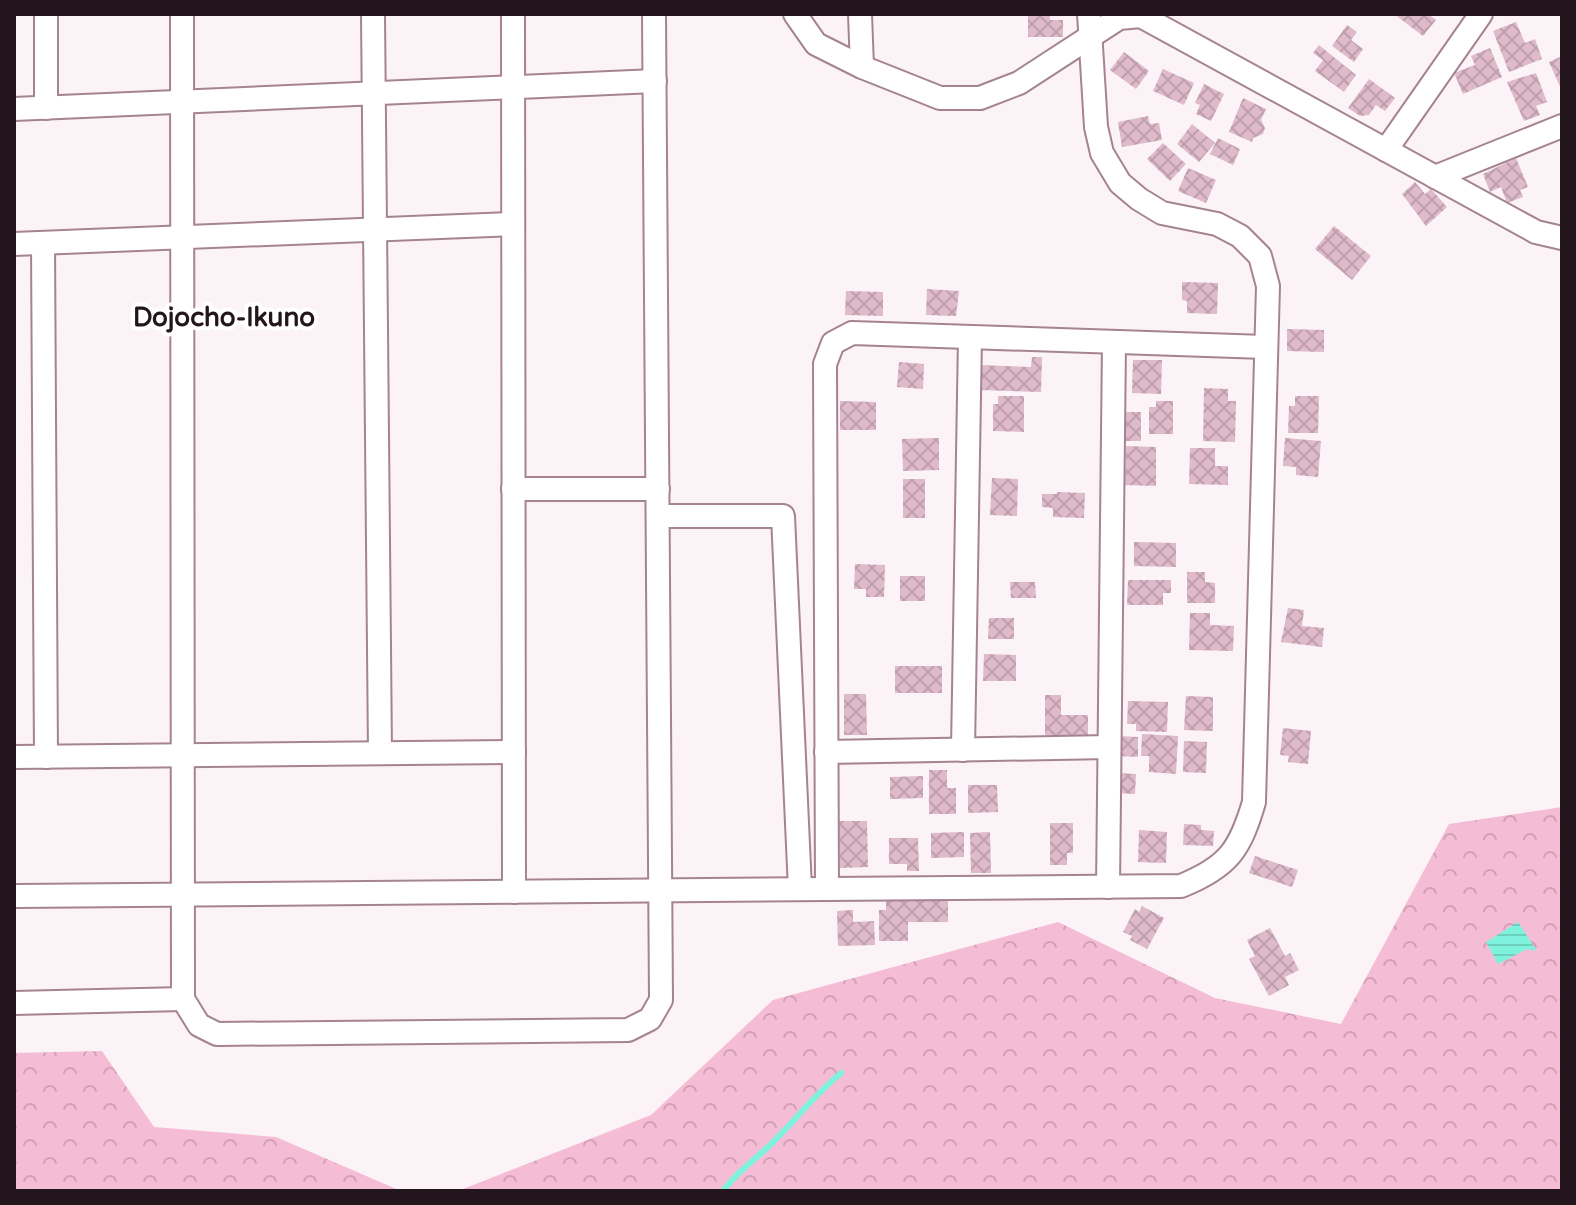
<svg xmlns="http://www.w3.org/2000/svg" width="1576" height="1205" viewBox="0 0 1576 1205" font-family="'Varela Round',sans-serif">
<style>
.forest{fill:url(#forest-crowns)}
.water{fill:url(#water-rules)}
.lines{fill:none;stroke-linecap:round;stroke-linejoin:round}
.stream{stroke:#7ef2dc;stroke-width:6}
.building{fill:url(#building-cross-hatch)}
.minor-casing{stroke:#a58392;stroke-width:26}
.minor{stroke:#fff;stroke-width:22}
.labels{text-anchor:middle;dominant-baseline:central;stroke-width:8;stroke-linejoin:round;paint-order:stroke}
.quarter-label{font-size:26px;font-weight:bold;fill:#22151b;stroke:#fff}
</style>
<defs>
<pattern id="forest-crowns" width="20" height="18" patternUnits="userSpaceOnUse" patternTransform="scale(2)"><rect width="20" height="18" fill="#f5bcd5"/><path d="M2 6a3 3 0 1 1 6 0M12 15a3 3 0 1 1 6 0" fill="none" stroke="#d2a1b6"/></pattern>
<pattern id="water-rules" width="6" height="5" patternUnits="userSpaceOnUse" patternTransform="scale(2)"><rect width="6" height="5" fill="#7ef2dc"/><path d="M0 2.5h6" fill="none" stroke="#6dcfbc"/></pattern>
<pattern id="building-cross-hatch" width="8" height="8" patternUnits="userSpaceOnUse" patternTransform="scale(2)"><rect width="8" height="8" fill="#dfbaca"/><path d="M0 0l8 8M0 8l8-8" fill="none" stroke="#bf9fad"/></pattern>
</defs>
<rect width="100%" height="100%" fill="#fbf3f6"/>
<!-- forest -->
<g class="forest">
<polygon points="1562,807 1562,1191 458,1191 651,1115 773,1000 1058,922 1215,998 1341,1024 1449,824"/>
<polygon points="102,1051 154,1127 276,1137 401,1191 14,1191 14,1053"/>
</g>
<!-- water -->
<polygon class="water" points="1518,922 1537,951 1527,949 1498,964 1486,942"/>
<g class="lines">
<!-- stream -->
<path class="stream" d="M 723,1191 C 736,1173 753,1161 769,1146 C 794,1122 814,1095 841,1073"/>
</g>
<!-- building -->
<g class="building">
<polygon points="1028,14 1050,14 1050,20 1063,20 1063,37 1028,37"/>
<polygon points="1394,14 1428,14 1436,20 1423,36"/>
<polygon points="1516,22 1525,43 1535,39 1542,59 1509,72 1493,31"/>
<polygon points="1347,25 1357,32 1351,40 1363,49 1354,62 1332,46"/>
<polygon points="1319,45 1356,75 1344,92 1315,71 1323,60 1313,53"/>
<polygon points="1490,48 1502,77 1463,94 1454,73 1475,65 1471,56"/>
<polygon points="1124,52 1149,71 1136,89 1110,70"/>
<polygon points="1562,56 1562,91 1549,62"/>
<polygon points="1163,69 1194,83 1184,105 1153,91"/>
<polygon points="1536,73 1547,102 1536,106 1540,115 1524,121 1507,82"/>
<polygon points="1369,79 1395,98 1385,111 1376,105 1369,115 1360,116 1348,108"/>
<polygon points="1204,84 1224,94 1211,121 1196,114 1200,105 1195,103"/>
<polygon points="1243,98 1266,109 1261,120 1265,128 1263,134 1253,138 1252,142 1229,132"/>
<polygon points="1148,116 1150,124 1159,123 1162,140 1122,147 1118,122"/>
<polygon points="1192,124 1215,143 1199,162 1177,144"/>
<polygon points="1218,138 1240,149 1233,165 1210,154"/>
<polygon points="1163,143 1186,164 1170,181 1147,159"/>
<polygon points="1516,158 1528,187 1520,190 1523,197 1507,203 1501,187 1490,192 1483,174"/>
<polygon points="1188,168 1216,180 1206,203 1178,191"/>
<polygon points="1415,182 1425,194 1431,189 1447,207 1426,226 1402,194"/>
<polygon points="1334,226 1371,256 1352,280 1315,249"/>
<polygon points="1182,282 1218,283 1217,314 1187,313 1187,301 1182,300"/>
<polygon points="927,289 959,291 956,316 926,315"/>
<polygon points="846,291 883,292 883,316 845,315"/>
<polygon points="1287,329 1324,330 1324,352 1287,351"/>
<polygon points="1032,357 1042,357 1041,392 978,390 979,365 1031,367"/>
<polygon points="1133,360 1162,360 1161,394 1132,393"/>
<polygon points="899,362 924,364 923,389 897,387"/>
<polygon points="1204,388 1228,389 1228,401 1236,401 1235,442 1203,441"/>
<polygon points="998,396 1024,396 1024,432 993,431 993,404 998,404"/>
<polygon points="1295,396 1319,396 1318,433 1288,433 1289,406 1295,406"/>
<polygon points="840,401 876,402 876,430 840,430"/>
<polygon points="1156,401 1173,401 1173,434 1149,434 1149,407 1156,407"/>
<rect x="1125" y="412" width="16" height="29"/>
<polygon points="939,438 939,470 903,471 902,439"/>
<polygon points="1285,438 1321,441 1318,477 1296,475 1296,467 1283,466"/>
<polygon points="1126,446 1156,447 1156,486 1125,485"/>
<polygon points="1190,448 1215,448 1215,466 1228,466 1228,485 1189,484"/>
<polygon points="992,478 1018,479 1017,516 990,515"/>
<rect x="903" y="479" width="22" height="39"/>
<polygon points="1057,492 1085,493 1084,518 1053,517 1053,508 1042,507 1042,494 1057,494"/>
<polygon points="1134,542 1176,543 1176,567 1134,566"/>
<polygon points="855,564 885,565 884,597 866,597 866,589 854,589"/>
<polygon points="1187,572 1205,572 1205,582 1215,583 1215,603 1187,603"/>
<rect x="900" y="576" width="25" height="25"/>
<polygon points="1128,580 1171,580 1171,593 1163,593 1163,605 1127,605"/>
<polygon points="1010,582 1035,582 1036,598 1011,598"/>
<polygon points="1288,608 1304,610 1302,626 1324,628 1322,647 1281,642"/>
<polygon points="1190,613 1210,613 1210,625 1234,626 1233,651 1189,650"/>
<polygon points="989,618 1014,618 1014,639 988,639"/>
<polygon points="984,654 1016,655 1016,681 983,681"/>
<rect x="895" y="666" width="47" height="27"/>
<polygon points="844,694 866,694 867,735 844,735"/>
<polygon points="1045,695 1061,695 1061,715 1088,715 1088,735 1045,735"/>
<polygon points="1186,696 1213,697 1213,731 1184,730"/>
<polygon points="1128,701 1168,702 1167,732 1136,731 1136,724 1127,724"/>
<polygon points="1283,728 1311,731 1308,764 1288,762 1289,756 1280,755"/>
<polygon points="1142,734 1178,736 1176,774 1149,772 1149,756 1141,756"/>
<polygon points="1120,736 1138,737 1138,757 1119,756"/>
<polygon points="1184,741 1207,742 1206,773 1183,772"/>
<polygon points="929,770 947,770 947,788 956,788 956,814 929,814"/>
<polygon points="1118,773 1136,774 1135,794 1117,793"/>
<polygon points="923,776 923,798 890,799 890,777"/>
<polygon points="968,785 997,785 998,812 968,813"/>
<polygon points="839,821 867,821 868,867 840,868"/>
<polygon points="1050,823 1073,823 1073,853 1067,853 1067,865 1050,865"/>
<polygon points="1184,824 1201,825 1201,830 1214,831 1213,846 1183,845"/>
<polygon points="1139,830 1167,832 1166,863 1138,862"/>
<polygon points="964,832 964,857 931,858 931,833"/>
<polygon points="990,832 991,873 971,873 970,833"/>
<polygon points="889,838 918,838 919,871 907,871 907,864 889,864"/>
<polygon points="1255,856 1298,870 1292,887 1249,873"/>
<polygon points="886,899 948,899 948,922 908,922 908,941 879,941 879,910 886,910"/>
<polygon points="1142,906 1164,918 1147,949 1130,940 1132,936 1123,932 1135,909 1139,912"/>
<polygon points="853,910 853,922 874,921 875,945 838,946 837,911"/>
<polygon points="1270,928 1285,956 1290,953 1299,970 1285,977 1289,985 1269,996 1249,959 1255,956 1247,940"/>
</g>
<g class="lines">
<!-- minor casing -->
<g class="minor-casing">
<g id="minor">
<polyline points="46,14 46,108"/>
<polyline points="182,14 183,999 199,1025 217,1034 628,1030 650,1019 661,1000 654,14"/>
<polyline points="373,14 380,753"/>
<polyline points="513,14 514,892"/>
<polyline points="795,14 816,44 862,67 940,98 980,98 1019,83 1119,18 1141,16 1536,232 1562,238"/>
<polyline points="860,14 862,67"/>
<polyline points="14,109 655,81"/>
<polyline points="1386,150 1481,14"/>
<polyline points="1435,177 1562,126"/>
<polyline points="43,243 46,757"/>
<polyline points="14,244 513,224"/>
<polyline points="513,489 658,489"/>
<polyline points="658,516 783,516 800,889"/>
<polyline points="963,750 970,337"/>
<polyline points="826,752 1109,747"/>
<polyline points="14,757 514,752"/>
<polyline points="1108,887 1114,342"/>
<polyline points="827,889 825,364 833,343 852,333 1265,347"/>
<path d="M 14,896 L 1181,886 C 1228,867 1240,850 1254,802 L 1268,286 L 1260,256 L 1240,236 L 1217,224 L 1162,213 L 1139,199 L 1120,183 L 1102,153 L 1096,127 L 1089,14"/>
<polyline points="14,1003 183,999"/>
</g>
</g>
<!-- minor -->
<use href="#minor" class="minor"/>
</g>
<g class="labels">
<!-- quarter labels -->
<g class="quarter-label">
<text x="224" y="317">Dojocho-Ikuno</text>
</g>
</g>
<!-- border -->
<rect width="1576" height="1205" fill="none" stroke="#22151b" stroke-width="32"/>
</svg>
